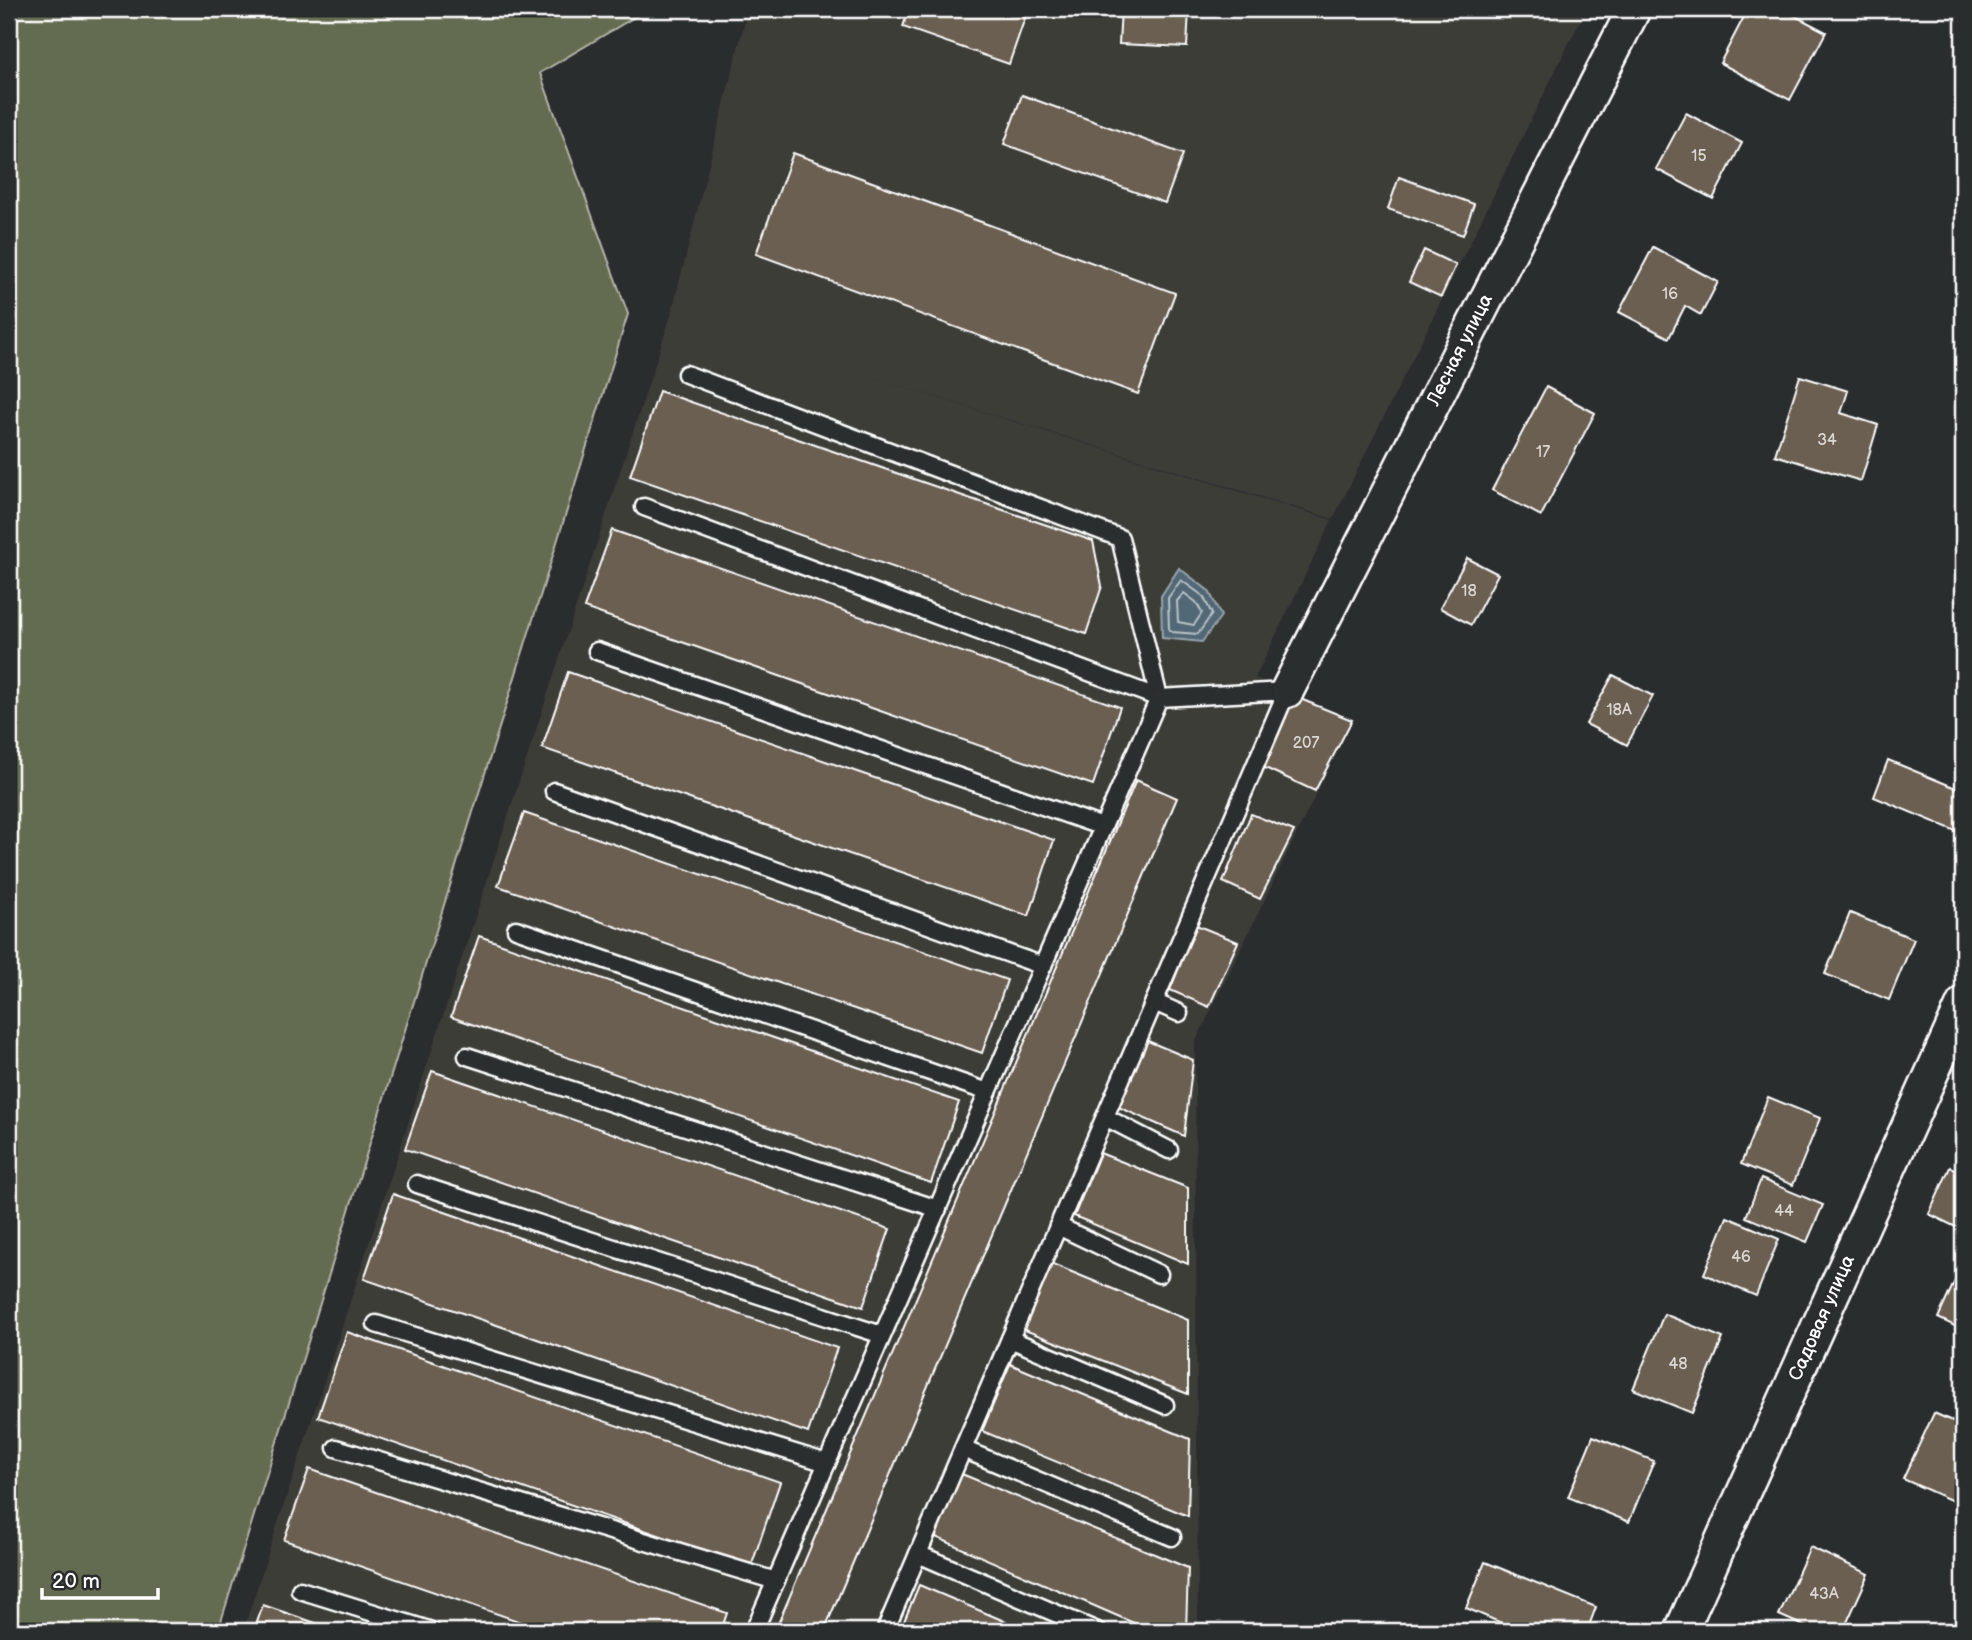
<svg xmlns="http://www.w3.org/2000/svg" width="1972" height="1640" viewBox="0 0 1972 1640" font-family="'Balsamiq Sans',sans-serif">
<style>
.built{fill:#3d3c38}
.green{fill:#646c51;stroke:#b2b6a8;stroke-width:2}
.water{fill:#526876;stroke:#97a4ad;stroke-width:2}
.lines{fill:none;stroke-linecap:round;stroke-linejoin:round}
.shore{stroke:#bac3c8;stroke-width:2}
.building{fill:#6a5e51;stroke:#fff;stroke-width:2}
.service-casing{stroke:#fff;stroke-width:21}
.minor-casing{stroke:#fff;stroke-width:37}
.service{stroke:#2a2d2e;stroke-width:16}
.minor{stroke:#2a2d2e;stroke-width:32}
.labels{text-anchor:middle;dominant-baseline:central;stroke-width:5;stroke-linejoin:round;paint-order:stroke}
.number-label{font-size:16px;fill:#dad7d4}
.street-label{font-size:19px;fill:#fff;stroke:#2a2d2e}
</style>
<rect width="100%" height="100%" fill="#2a2d2e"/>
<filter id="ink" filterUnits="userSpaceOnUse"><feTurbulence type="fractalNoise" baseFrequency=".0143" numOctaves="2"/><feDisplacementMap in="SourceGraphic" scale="14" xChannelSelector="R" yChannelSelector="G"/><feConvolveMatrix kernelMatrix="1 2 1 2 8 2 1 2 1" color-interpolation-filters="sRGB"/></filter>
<g filter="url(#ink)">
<!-- built -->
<polygon class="built" points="748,9 1586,9 1333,519 838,367 1332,520 1255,678 1352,720 1195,1043 1198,1631 243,1631 671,315"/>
<!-- green -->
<polygon class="green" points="9,9 648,9 540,73 628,314 218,1631 9,1631"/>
<!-- water -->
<polygon class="water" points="1179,568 1209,591 1221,616 1202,642 1162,638 1161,596"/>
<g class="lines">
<!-- shore -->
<g class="shore">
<polygon points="1181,580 1203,596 1212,614 1198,634 1172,632 1169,630 1168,598"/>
<polygon points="1184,593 1196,602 1202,613 1194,625 1178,622 1177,601"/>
</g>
</g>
<!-- building -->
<g class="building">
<polygon points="909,9 1028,9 1009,64 903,27"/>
<polygon points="1121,9 1189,9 1187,47 1119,44"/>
<polygon points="1748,9 1782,9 1826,32 1790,100 1720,63"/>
<polygon points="1022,95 1183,154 1165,203 1004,144"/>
<polygon points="1686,113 1742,143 1713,199 1656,169"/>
<polygon points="793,153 1175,293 1138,394 756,254"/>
<polygon points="1399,177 1474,204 1463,235 1388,209"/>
<polygon points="1653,247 1718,282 1701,315 1685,306 1669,338 1619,312"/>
<polygon points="1424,250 1456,265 1441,297 1409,282"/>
<polygon points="1800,376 1848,391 1841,413 1878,425 1861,481 1775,455"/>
<polygon points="1546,387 1595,413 1541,516 1492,490"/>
<polygon points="659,391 1093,541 1102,586 1086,634 630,476"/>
<polygon points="612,530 1120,707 1093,785 584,608"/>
<polygon points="1467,558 1498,574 1471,625 1440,608"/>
<polygon points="568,672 1054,840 1029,916 542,748"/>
<polygon points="1613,675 1653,696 1627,745 1586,724"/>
<polygon points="1293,696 1352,720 1315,791 1263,767"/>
<polygon points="1888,760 1963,791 1963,834 1874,797"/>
<polygon points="1136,780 1177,798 824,1631 775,1631"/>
<polygon points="524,813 1007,980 982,1053 498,886"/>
<polygon points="1251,814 1294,831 1260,899 1223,882"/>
<polygon points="1850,913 1914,939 1889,1000 1825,974"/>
<polygon points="1196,925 1238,942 1209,1007 1170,990"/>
<polygon points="479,936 959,1102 931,1183 451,1017"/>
<polygon points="1143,1039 1193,1060 1184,1136 1116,1106"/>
<polygon points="432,1071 890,1229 863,1307 405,1149"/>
<polygon points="1768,1097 1820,1118 1793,1185 1741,1164"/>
<polygon points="1100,1153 1188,1188 1188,1264 1074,1216"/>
<polygon points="1950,1167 1963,1173 1963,1221 1960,1229 1929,1214"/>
<polygon points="1761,1179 1823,1205 1807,1242 1746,1217"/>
<polygon points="393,1194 837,1348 808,1433 364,1279"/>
<polygon points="1727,1217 1779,1239 1756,1296 1704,1274"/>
<polygon points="1050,1263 1188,1320 1188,1394 1022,1329"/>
<polygon points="1963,1263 1963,1330 1938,1318"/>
<polygon points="1664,1314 1723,1338 1692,1413 1633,1389"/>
<polygon points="347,1332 780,1482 751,1567 318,1417"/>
<polygon points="1010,1364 1190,1439 1188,1516 982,1431"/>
<polygon points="1934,1413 1963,1426 1963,1485 1955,1502 1903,1479"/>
<polygon points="1593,1436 1654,1461 1629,1522 1568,1497"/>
<polygon points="309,1469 727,1613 721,1631 547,1631 284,1540"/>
<polygon points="957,1472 1188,1568 1186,1631 1152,1631 931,1535"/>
<polygon points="1810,1547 1869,1574 1843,1631 1815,1631 1779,1615"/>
<polygon points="1485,1562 1596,1607 1587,1631 1520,1631 1466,1608"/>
<polygon points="919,1585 1028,1631 900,1631"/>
<polygon points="263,1605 339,1631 254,1631"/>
</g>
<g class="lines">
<!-- service casing -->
<g class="service-casing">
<g id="service">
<polyline points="644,507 1159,698 1120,538 686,374"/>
<polyline points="597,651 1103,827"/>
<polyline points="554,791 1043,966"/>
<polyline points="516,929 988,1092"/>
<polyline points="1154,1002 1179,1013"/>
<polyline points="467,1056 938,1209"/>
<polyline points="1105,1117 1169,1150"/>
<polyline points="417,1184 882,1335"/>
<polyline points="1058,1226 1159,1274"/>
<polyline points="376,1324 827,1463"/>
<polyline points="1010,1339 1165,1405"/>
<polyline points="336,1448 776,1581"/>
<polyline points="963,1449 1172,1537"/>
<polyline points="918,1554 1097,1631"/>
<polyline points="300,1590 432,1631"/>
<polyline points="754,1631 1159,698 1287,691 885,1631"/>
</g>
</g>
<!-- minor casing -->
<g class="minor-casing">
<g id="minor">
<polyline points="1287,691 1634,9"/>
<polyline points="1681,1631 1963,1004"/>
</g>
</g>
<!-- service -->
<use href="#service" class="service"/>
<!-- minor -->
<use href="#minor" class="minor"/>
</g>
</g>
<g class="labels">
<!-- number labels -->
<g class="number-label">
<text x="1699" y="156">15</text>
<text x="1670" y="294">16</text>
<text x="1827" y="440">34</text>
<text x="1543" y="452">17</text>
<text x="1469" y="591">18</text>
<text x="1619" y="710">18А</text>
<text x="1306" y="743">207</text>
<text x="1784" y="1211">44</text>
<text x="1741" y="1257">46</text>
<text x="1678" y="1364">48</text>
<text x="1824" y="1594">43А</text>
</g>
<!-- street labels -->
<g class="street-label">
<text transform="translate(1460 350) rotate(-63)">Лесная улица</text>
<text transform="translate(1822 1318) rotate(-66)">Садовая улица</text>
</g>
</g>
<!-- margin -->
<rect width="1972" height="1640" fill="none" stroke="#2a2d2e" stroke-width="35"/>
<rect x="18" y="18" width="1937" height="1605" fill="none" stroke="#fff" stroke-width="2.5" filter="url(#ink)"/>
<!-- scale -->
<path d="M42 1588v10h116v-10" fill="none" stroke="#ffffff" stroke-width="3.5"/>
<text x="52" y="1588" font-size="21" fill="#ffffff" stroke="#2a2d2e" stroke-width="5" paint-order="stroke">20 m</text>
</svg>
